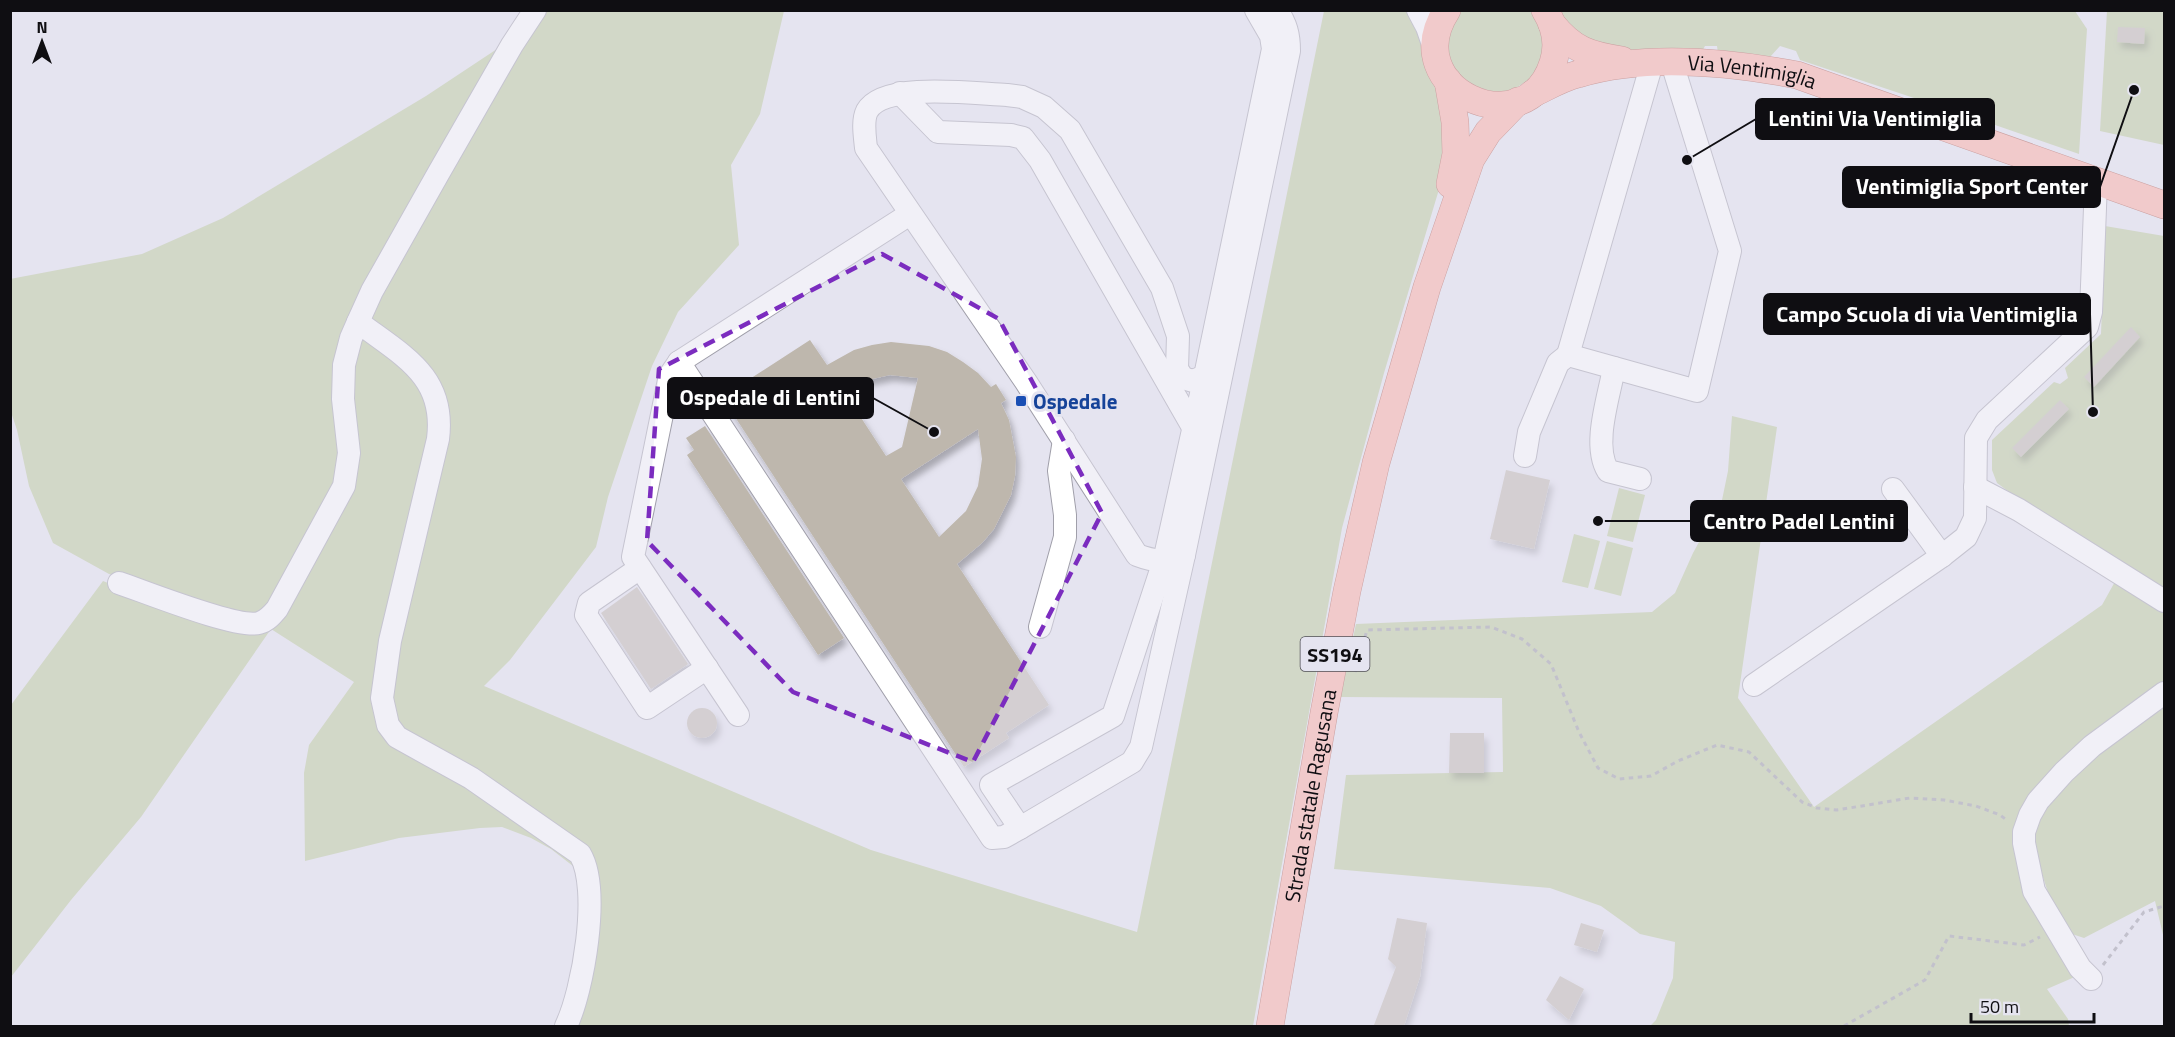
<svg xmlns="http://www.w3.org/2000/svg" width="2175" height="1037" viewBox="0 0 2175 1037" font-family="'Titillium Web',sans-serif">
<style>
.green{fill:#bac998}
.building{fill:#beb7ad;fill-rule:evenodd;filter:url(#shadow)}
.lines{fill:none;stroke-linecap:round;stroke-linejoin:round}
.minor-casing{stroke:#a09faa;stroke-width:24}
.major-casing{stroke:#ab5143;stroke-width:28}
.path{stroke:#9897a1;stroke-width:3;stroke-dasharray:4.5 4.5;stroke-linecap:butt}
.minor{stroke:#fff;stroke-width:22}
.major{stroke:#ffac9e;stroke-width:27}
.marked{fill:none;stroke:#7b2cbf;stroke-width:4.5;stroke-dasharray:12 8;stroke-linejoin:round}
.transit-dot{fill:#1a4fb4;stroke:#e5e4f0;stroke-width:2}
.labels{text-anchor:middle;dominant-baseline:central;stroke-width:6;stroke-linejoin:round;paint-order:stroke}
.shield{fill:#e5e4f0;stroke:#4f4e55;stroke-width:1.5}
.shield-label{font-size:20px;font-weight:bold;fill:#0f0e12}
.street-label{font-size:21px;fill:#0f0e12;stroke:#e5e4f0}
.transit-label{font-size:21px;font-weight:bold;fill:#164399;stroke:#e5e4f0;text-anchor:start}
.leader{fill:none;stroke:#0f0e12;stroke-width:2}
.callout-dot{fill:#0f0e12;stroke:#e5e4f0;stroke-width:2}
.callout{fill:#0f0e12;stroke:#0f0e12;stroke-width:2}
.callout-label{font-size:22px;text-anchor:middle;font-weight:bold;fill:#fff}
</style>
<defs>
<filter id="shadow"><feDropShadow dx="3.5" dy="6" stdDeviation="3" flood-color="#0004"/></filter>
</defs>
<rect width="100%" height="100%" fill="#e5e4f0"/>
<!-- green -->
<g class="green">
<polygon points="541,11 784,11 760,114 731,165 739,245 678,312 652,366 608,497 596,547 510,660 484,686 871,850 1137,932 1324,11 1411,11 1443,92 1446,166 1384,373 1342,528 1253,1026 573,1026 590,866 396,731 390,686 446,423 367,316"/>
<path d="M 1461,11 L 1530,11 C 1549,32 1543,48 1538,73 L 1506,95 L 1461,83 L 1445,48 L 1453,19 Z"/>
<polygon points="1558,11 2075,11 2087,29 2079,154 1975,118 1971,109 1960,107 1953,111 1800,60 1796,51 1780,46 1770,57 1718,53 1717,46 1705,46 1701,53 1633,52 1580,41"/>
<polygon points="2107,11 2164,11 2164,145 2100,131"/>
<polygon points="503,45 346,330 346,459 263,614 239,615 109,574 53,543 29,486 17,430 11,412 10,279 142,254 223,218 426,96"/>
<polygon points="2105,226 2164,236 2164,595 2097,557 1997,483 1992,470 1992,440 2054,382 2060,384 2068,378 2065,368 2101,334"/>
<polygon points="367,336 405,363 435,411 378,718 577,856 582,873 551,849 531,838 502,827 480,828 399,838 305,861 304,773 309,745 354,682 271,629 141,817 71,900 11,977 11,705 103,581 180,612 252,634 341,507 349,400 357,337"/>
<polygon points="1732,416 1777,427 1738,698 1814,807 2102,605 2117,578 2164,607 2164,685 2078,750 2020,839 2077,976 2047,989 2068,1019 2069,1026 1650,1026 1656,1020 1673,978 1675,942 1640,934 1601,906 1550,888 1334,869 1346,775 1503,772 1502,698 1340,697 1356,624 1652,612 1675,593 1693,553 1722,500 1728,471"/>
<polygon points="1619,488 1645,495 1633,542 1607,536"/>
<polygon points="1574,534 1600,541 1588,588 1562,582"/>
<polygon points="1607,541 1633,548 1621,596 1594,589"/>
<polygon points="2164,701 2164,939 2155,901 2084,938 2069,933 2053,908 2042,874 2035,845 2037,822 2056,784"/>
</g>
<!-- building -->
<g class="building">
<polygon points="2118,27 2145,28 2144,44 2117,42"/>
<polygon points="2131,327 2140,337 2094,387 2084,377"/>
<path d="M 810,340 L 827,365 L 854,350 L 872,345 L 891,342 L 929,346 L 947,352 L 963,362 L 978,373 L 991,387 L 996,384 L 1006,400 L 1001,403 L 1009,420 L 1016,457 L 1015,476 L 1011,495 L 994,529 L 982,543 L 957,564 L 1049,705 L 1006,733 L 1009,738 L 964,767 L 722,397 ZM 890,375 L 918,378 L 902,447 L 886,456 L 843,390 L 863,381 ZM 978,429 L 982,459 L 978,486 L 966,511 L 939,537 L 901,479 Z"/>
<polygon points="2060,400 2069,409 2021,457 2012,448"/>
<polygon points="705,426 844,638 818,655 687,455 694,450 686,438"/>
<polygon points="1506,470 1550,480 1534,549 1490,539"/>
<polygon points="637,587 688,664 651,689 601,613"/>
<circle cx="702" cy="723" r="15"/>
<polygon points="1450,733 1484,733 1484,773 1449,773"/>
<polygon points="1397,918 1427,923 1420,977 1404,1026 1374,1025 1396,967 1388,959"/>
<polygon points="1581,923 1604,930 1597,952 1574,945"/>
<polygon points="1560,976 1584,989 1569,1020 1546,1000"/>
</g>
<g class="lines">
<!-- minor casing -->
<g class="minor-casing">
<g id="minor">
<polyline points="1418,10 1427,27 1436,53"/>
<polyline points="1652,63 1568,355 1697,391 1730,251 1672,63"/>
<polyline points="900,93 938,132 1011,135 1023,138 1040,160 1194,429"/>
<path d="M 358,322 C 403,356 446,376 438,439 L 390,641 L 382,698 L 388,725 L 397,737 L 471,778 L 580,854 C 601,889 583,991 566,1026"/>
<path d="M 679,362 L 992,838 L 1004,837 L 1020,828 L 1132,762 L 1141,747 L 1184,555 L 1289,51 C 1289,34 1286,24 1277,10"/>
<path d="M 1614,368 C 1609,397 1592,445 1608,471 L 1640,479"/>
<polyline points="1525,456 1529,432 1558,363 1568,355"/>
<polyline points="1975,487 2019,510 2164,601"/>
<polyline points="1893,489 1942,556"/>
<path d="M 1184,555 C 1164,561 1158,563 1137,555 L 1026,382 L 866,148 C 865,137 862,121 867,111 C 883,81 977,94 1007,95 L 1022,97 L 1044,107 L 1070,130 L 1162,288 L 1178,336 L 1177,369 L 1183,378 L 1193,381 L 1205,376"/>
<polyline points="640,568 589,603 586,615 647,708 707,668"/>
<path d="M 119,583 C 146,592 237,629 259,623 C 267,621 272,615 277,609 L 344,486 L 349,453 L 343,399 L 344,365 L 351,338 L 358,322 L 372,291 L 438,174 L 512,45 L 535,10"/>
<polyline points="1040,627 1065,537 1065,515 1059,471 1064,440"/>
<polyline points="1754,685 1942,556 1966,537 1975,518 1976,438 1987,420 2087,327 2091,312 2096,182"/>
<polyline points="738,715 633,557 670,375 679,362 910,214"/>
<polyline points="1020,828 991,785 1113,716 1164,561 1205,376 1273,49 1271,36 1256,10"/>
<polyline points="2091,979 2080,968 2034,891 2024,843 2024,832 2030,815 2038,801 2064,772 2092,746 2164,693"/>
</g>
</g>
<!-- major casing -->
<g class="major-casing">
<g id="major">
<path d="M 1447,10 C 1395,89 1526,149 1553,63 C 1559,45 1555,26 1545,10"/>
<path d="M 1552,24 C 1573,50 1589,55 1622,60"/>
<polyline points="1448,81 1455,122 1456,154 1450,184"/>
<path id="s1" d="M 1532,94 C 1547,87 1562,78 1578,74 C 1644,54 1729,62 1797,75 L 2164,205"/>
<path id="s2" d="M 1270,1026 L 1324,713 L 1347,591 L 1376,463 L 1427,287 L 1471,159 L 1488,132 L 1518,101"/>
</g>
</g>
<!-- path -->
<g class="path">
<polyline points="1355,672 1367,630 1491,627 1522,639 1551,664 1579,732 1598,768 1619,779 1651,776 1678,761 1717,745 1749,752 1802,802 1817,808 1837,810 1910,798 1944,800 1976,806 2000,815 2008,821"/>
<polyline points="2103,965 2144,912 2164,906"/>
<polyline points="1844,1026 1925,980 1949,936 2024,945 2040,937"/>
</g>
<!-- minor -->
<use href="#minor" class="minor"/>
<!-- major -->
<use href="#major" class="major"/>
</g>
<!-- marked area -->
<path d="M0 0H2175V1037H0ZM 882,254 L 999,319 L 1102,513 L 973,762 L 793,692 L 647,541 L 659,369 Z" fill="#e5e4f0" fill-opacity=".55" fill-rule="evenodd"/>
<path class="marked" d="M 882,254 L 999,319 L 1102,513 L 973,762 L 793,692 L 647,541 L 659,369 Z"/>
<!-- markers -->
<rect class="transit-dot" x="1015" y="395" width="12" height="12" rx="3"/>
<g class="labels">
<!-- shield labels -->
<rect class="shield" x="1300.5" y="637" width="69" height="34" rx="4.5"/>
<g class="shield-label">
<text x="1335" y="654">SS194</text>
</g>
<!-- street labels -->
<g class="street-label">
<text stroke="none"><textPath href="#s1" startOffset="226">Via Ventimiglia</textPath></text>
<text stroke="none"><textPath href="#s2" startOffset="234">Strada statale Ragusana</textPath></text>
</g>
<!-- transit labels -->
<g class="transit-label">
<text x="1033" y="401">Ospedale</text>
</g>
</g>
<!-- callouts -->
<path class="leader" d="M1687 160L1756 119M2134 90L2100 187M2093 412L2090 314M934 432L873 398M1598 521L1691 521"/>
<g class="callout-dot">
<circle cx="1687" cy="160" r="6"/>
<circle cx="2134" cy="90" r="6"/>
<circle cx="2093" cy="412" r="6"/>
<circle cx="934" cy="432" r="6"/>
<circle cx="1598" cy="521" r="6"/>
</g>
<g class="callout">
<rect x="1756" y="99" width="238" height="40" rx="6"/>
<rect x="1843" y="167" width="257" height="40" rx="6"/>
<rect x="1764" y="294" width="326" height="40" rx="6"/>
<rect x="668" y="378" width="205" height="40" rx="6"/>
<rect x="1691" y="501" width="216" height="40" rx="6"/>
</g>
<g class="callout-label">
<text x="1875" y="126">Lentini Via Ventimiglia</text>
<text x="1972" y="194">Ventimiglia Sport Center</text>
<text x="1927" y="322">Campo Scuola di via Ventimiglia</text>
<text x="770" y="405">Ospedale di Lentini</text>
<text x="1799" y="529">Centro Padel Lentini</text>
</g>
<!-- border -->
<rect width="2175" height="1037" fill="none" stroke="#0f0e12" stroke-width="24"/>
<!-- north arrow -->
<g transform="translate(42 42)" stroke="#e5e4f0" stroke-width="4.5" paint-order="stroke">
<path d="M0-4.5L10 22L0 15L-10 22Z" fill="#0f0e12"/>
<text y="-9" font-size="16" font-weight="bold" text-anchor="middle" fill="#0f0e12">N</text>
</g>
<!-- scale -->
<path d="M1971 1013v9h123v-9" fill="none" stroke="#0f0e12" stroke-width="3"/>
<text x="1980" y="1013" font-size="18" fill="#0f0e12" stroke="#e5e4f0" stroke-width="4.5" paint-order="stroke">50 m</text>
</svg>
